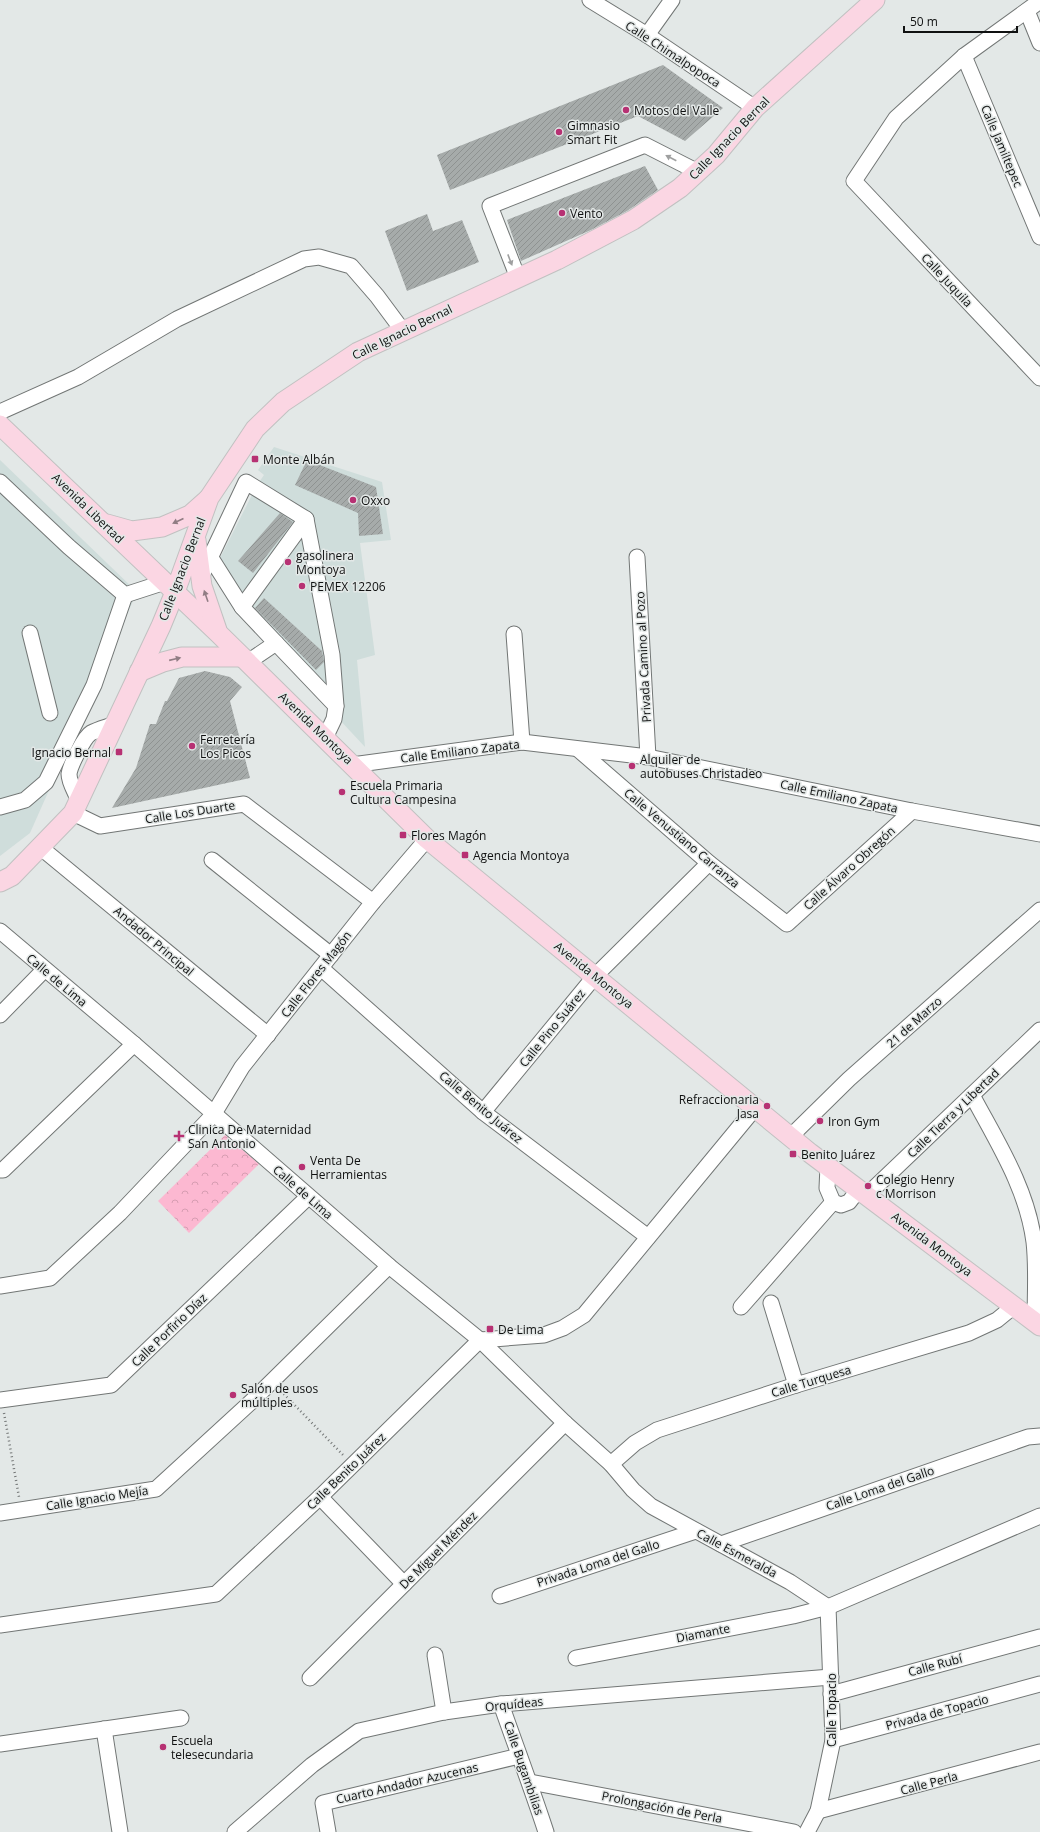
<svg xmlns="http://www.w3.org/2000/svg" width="1040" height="1832" viewBox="0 0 1040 1832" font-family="'Open Sans',sans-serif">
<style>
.built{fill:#cfdddb}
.forest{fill:url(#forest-crowns)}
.building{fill:url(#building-hatch)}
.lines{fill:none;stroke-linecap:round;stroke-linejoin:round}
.minor-casing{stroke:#727675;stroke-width:17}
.major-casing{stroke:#c1c1c1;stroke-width:21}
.path{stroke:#757878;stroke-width:2.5;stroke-dasharray:1 3;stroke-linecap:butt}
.minor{stroke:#fff;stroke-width:15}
.major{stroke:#fbd6e3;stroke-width:19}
.oneway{fill:#9fa0a0}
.oneway2{fill:#917d84}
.poi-dot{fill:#b73173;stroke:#e3e8e7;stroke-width:1.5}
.labels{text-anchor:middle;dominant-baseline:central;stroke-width:3;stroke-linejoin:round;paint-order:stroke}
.street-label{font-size:12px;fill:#101111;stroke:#e3e8e7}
.poi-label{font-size:12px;fill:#101111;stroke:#e3e8e7;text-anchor:start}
</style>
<defs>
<pattern id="forest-crowns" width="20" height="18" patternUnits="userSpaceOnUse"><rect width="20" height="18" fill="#fcb8d1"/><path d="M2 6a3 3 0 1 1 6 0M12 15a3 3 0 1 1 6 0" fill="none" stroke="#d79db2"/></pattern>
<pattern id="building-hatch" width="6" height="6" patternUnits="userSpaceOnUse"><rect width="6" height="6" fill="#a6abaa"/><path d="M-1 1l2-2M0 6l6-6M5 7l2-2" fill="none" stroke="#8e9291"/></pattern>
</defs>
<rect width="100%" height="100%" fill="#e3e8e7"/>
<!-- built -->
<g class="built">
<polygon points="274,447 382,482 391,540 360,543 375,655 357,660 365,747 240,613 220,568 220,558 257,485 264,475 258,470"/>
<polygon points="0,460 137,592 30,833 0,856"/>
</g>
<!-- forest -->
<polygon class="forest" points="225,1135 259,1164 189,1233 158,1201"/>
<!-- building -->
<g class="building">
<polygon points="663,65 723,108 685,141 638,116 450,190 437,155"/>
<polygon points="645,166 658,190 627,211 591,230 521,261 507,220"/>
<polygon points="427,214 433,231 462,220 479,262 407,291 385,231"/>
<polygon points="307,460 376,487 383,534 359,536 358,513 295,485"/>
<polygon points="280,513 293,522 253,573 238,561"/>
<polygon points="264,598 322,651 324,662 316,670 255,608"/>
<polygon points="205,671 230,677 242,687 230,701 250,778 112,808 136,768 150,724 156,724 165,701 167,701 179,678"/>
</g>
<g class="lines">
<!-- minor casing -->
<g class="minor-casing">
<g id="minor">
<polyline points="590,0 647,35 755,108"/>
<polyline points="1040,1 964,56 896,118 854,181 1040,378"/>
<polyline points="1027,11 1040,43"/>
<polyline points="647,35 672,0"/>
<polyline points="964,56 1040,237"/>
<polyline points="518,278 490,206 645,145 698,172"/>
<polyline points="0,412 78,377 177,319 304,259 319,257 351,266 377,296 403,331"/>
<polyline points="0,482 69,547 125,595 165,582"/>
<polyline points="637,557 648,757"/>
<polyline points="211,558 242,607"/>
<polyline points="201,577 246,482 306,519"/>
<polyline points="30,633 50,713"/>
<polyline points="514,634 522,742"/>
<polyline points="276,643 336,706"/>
<polyline points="248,662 276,643 242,607 306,519 332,655 336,706 334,719 325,738"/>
<polyline points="579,750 709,863 787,924 912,811"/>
<polyline points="352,765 522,742 648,757 912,811 1040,834"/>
<path d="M 79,801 C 76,793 69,783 69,774 C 70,766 84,737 91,733 C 98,729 107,727 115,724"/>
<polyline points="0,807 25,800 46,782 94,685 125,595"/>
<polyline points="73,813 100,826 244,804 373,902"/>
<polyline points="40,847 268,1035"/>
<polyline points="212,860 331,955"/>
<polyline points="0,931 134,1044 389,1266 480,1340 565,1423 611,1464 633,1490 651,1506 790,1582 828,1607"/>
<polyline points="321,968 483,1112 648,1237"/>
<polyline points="0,1015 44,970"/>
<path d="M 972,1095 C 997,1142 1027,1188 1034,1242 C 1037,1269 1035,1295 1035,1322"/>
<polyline points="483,1112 595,976 709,863"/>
<polyline points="790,1137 849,1079 1040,910"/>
<polyline points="828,1166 827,1188 833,1202 841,1205 849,1202 859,1189"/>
<polyline points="0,1170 3,1170 134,1044"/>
<polyline points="867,1195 1040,1030"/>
<polyline points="0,1286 50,1278 120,1213 213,1115 242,1067 373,902 427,839"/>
<polyline points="771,1303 796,1385"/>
<polyline points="741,1307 833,1202"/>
<polyline points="0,1400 111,1385 308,1197"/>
<polyline points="611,1464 635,1443 657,1430 796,1385 969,1333 997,1320 1014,1306"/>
<polyline points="320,1497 404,1584"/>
<polyline points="0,1513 156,1489 252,1401 389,1266"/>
<polyline points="721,1544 1028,1437 1040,1436"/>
<polyline points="500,1596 696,1531"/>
<polyline points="0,1625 216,1594 320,1497 480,1340 544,1335 563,1328 584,1315 755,1108"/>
<polyline points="435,1655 444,1712"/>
<polyline points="576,1658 793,1616 828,1607 1040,1516"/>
<polyline points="310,1678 565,1423"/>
<polyline points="831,1694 1040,1637"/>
<path d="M 501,1704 C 516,1747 532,1789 546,1832"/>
<polyline points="104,1729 120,1832"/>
<polyline points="833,1740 1040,1684"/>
<polyline points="0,1744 181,1718"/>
<polyline points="530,1782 794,1832"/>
<polyline points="818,1811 1040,1752"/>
<polyline points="235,1832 312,1765 359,1731 444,1712 501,1704 831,1677"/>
<polyline points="328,1832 323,1803 519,1756"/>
<polyline points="807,1832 818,1811 833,1740 828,1607"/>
</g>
</g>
<!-- major casing -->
<g class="major-casing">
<g id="major">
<polyline points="0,425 218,633 427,839 810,1153 1040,1326"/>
<polyline points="107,524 132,531 162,527 190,515 208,499"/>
<polyline points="196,540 202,586 217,630"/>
<polyline points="139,672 163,662 182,657 242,657"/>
<polyline points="0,882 12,876 73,813 161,626 175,592 209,498 255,429 283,402 358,352 557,260 633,220 680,188 716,155 755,108 875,0"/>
</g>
</g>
<!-- path -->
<g class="path">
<polyline points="281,1391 343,1455"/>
<polyline points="4,1413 19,1497"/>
</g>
<!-- minor -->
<use href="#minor" class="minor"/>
<!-- major -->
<use href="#major" class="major"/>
</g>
<!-- one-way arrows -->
<defs><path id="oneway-solid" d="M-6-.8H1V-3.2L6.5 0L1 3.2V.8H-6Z"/></defs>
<g class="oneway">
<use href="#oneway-solid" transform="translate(671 158) rotate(-153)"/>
<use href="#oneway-solid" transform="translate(510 260) rotate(69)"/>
</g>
<g class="oneway2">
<use href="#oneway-solid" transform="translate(178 521) rotate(156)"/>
<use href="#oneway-solid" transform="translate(206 596) rotate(-109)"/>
<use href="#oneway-solid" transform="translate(175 659) rotate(-13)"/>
</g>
<!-- markers -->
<g class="poi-dot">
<circle cx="626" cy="110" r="4"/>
<circle cx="559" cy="132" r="4"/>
<circle cx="562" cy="213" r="4"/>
<rect x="251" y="455" width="8" height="8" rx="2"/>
<circle cx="353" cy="500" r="4"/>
<circle cx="288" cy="562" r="4"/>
<circle cx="302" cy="586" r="4"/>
<circle cx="192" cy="746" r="4"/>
<rect x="115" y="748" width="8" height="8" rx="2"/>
<circle cx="632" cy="766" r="4"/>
<circle cx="342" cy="792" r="4"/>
<rect x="399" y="831" width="8" height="8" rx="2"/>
<rect x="461" y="851" width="8" height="8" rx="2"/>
<circle cx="767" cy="1106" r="4"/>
<circle cx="820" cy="1121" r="4"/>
<path d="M177 1130h4v4h4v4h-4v4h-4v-4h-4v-4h4z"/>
<rect x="789" y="1150" width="8" height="8" rx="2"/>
<circle cx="302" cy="1167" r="4"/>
<circle cx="868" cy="1186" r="4"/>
<rect x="486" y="1325" width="8" height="8" rx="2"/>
<circle cx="233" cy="1395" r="4"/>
<circle cx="163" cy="1747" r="4"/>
</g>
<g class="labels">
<!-- street labels -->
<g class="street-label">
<text transform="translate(673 54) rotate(33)">Calle Chimalpopoca</text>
<text transform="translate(729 138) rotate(-46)">Calle Ignacio Bernal</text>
<text transform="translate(1002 146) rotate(67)">Calle Jamiltepec</text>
<text transform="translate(947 280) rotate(47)">Calle Juquila</text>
<text transform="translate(402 332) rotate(-26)">Calle Ignacio Bernal</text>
<text transform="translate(88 508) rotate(44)">Avenida Libertad</text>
<text transform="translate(182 569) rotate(-69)">Calle Ignacio Bernal</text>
<text transform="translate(643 657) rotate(-93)">Privada Camino al Pozo</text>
<text transform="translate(316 728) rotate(44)">Avenida Montoya</text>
<text transform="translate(460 751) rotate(-7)">Calle Emiliano Zapata</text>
<text transform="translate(839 796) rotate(12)">Calle Emiliano Zapata</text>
<text transform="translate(190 812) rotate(-9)">Calle Los Duarte</text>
<text transform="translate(682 838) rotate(40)">Calle Venustiano Carranza</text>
<text transform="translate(849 868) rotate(-42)">Calle Álvaro Obregón</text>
<text transform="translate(154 941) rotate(40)">Andador Principal</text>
<text transform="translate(316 974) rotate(-52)">Calle Flores Magón</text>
<text transform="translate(594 975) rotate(39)">Avenida Montoya</text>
<text transform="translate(57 980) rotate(40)">Calle de Lima</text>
<text transform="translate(914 1022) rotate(-42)">21 de Marzo</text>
<text transform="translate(552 1028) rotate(-51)">Calle Pino Suárez</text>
<text transform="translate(481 1107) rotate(40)">Calle Benito Juárez</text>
<text transform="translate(953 1113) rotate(-44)">Calle Tierra y Libertad</text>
<text transform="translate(303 1192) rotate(41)">Calle de Lima</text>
<text transform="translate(932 1244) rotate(37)">Avenida Montoya</text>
<text transform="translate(169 1330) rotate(-44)">Calle Porfirio Díaz</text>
<text transform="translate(811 1381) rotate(-17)">Calle Turquesa</text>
<text transform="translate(346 1471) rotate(-44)">Calle Benito Juárez</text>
<text transform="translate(880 1488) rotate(-19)">Calle Loma del Gallo</text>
<text transform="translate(97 1498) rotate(-9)">Calle Ignacio Mejía</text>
<text transform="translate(438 1550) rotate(-45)">De Miguel Méndez</text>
<text transform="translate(737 1553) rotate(28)">Calle Esmeralda</text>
<text transform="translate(598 1563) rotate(-18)">Privada Loma del Gallo</text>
<text transform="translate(703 1633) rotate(-11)">Diamante</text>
<text transform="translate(935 1665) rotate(-15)">Calle Rubí</text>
<text transform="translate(514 1704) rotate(-6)">Orquídeas</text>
<text transform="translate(831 1710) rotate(-90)">Calle Topacio</text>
<text transform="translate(937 1712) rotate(-15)">Privada de Topacio</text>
<text transform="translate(524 1768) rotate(71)">Calle Bugambilias</text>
<text transform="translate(407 1783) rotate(-13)">Cuarto Andador Azucenas</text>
<text transform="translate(929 1783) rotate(-15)">Calle Perla</text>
<text transform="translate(662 1807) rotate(11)">Prolongación de Perla</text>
</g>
<!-- poi labels -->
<g class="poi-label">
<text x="634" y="110">Motos del Valle</text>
<text x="567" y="125">Gimnasio<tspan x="567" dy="14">Smart Fit</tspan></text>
<text x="570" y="213">Vento</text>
<text x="263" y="459">Monte Albán</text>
<text x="361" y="500">Oxxo</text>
<text x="296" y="555">gasolinera<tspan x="296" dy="14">Montoya</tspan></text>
<text x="310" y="586">PEMEX 12206</text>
<text x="200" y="739">Ferretería<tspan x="200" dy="14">Los Picos</tspan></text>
<text x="111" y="752" text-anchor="end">Ignacio Bernal</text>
<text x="640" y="759">Alquiler de<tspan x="640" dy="14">autobuses Christadeo</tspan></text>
<text x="350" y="785">Escuela Primaria<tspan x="350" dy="14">Cultura Campesina</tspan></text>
<text x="411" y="835">Flores Magón</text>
<text x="473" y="855">Agencia Montoya</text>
<text x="759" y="1099" text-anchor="end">Refraccionaria<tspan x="759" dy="14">Jasa</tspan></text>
<text x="828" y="1121">Iron Gym</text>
<text x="188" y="1129">Clinica De Maternidad<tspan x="188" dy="14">San Antonio</tspan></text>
<text x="801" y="1154">Benito Juárez</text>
<text x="310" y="1160">Venta De<tspan x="310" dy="14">Herramientas</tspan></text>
<text x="876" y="1179">Colegio Henry<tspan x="876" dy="14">c Morrison</tspan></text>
<text x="498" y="1329">De Lima</text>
<text x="241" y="1388">Salón de usos<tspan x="241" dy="14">múltiples</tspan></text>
<text x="171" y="1740">Escuela<tspan x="171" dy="14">telesecundaria</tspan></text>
</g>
</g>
<!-- scale -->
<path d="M904 26v6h113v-6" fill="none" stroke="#101111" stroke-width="2"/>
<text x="910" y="26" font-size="12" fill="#101111" stroke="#e3e8e7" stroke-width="3" paint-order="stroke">50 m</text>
</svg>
